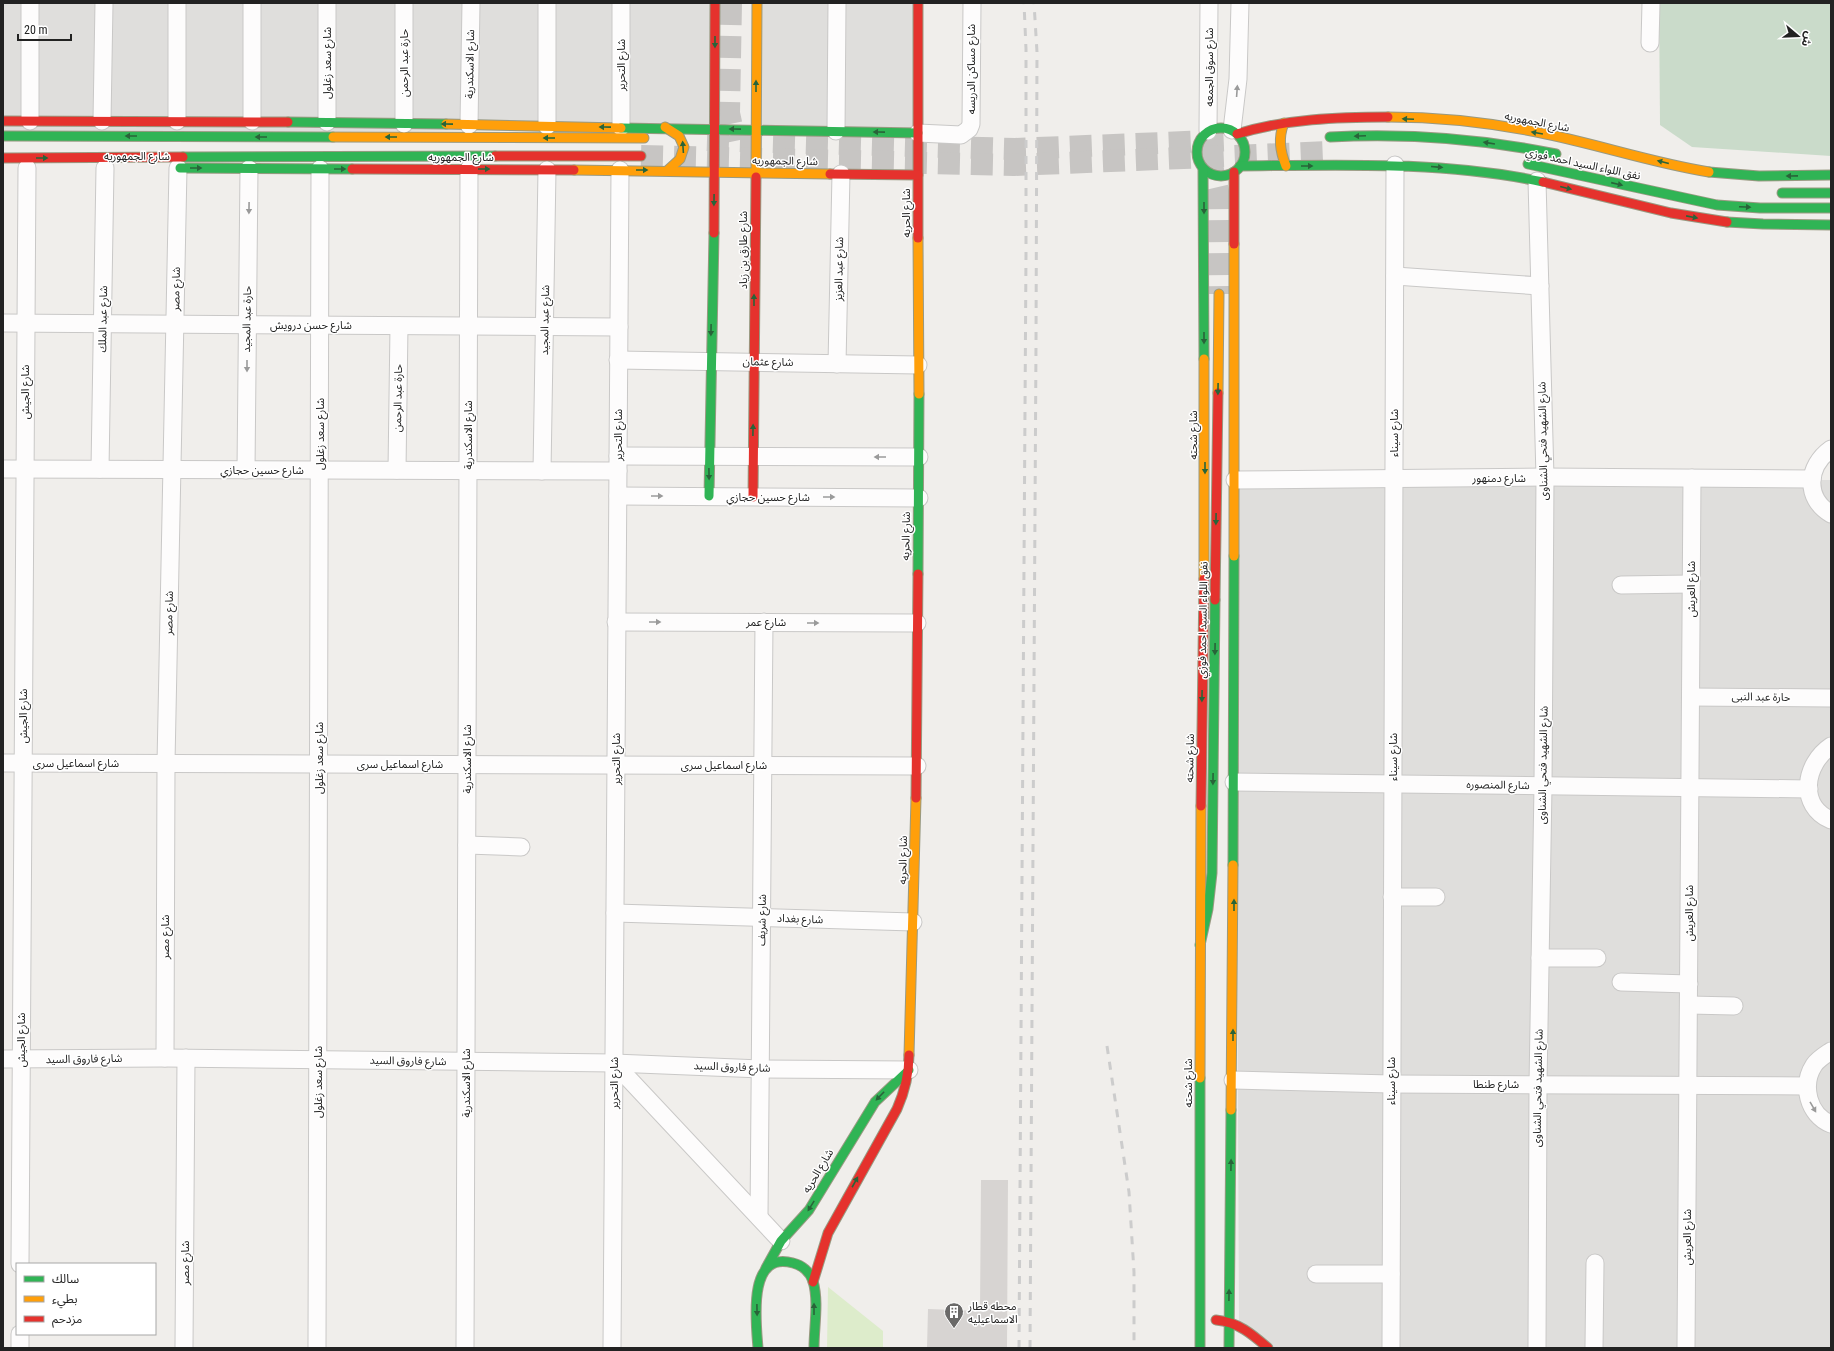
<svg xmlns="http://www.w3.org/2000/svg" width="1834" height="1351" viewBox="0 0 1834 1351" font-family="'Roboto Condensed','Noto Sans Arabic',sans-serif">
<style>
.residential{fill:#dfdedc}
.grass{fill:#ddeccb}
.cemetery{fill:#cadbca}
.building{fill:#d7d4d2}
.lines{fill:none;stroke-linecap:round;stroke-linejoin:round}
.highway-tunnel{stroke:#c7c5c3;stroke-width:22;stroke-dasharray:22 11;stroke-linecap:butt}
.street-casing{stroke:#c9c8c7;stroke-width:19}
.fast-casing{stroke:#999a82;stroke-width:11}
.slow-casing{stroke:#999a82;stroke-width:11}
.jam-casing{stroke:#999a82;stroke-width:11}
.street{stroke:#fdfcfc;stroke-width:17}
.fast{stroke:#30b455;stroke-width:9}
.slow{stroke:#ff9f0a;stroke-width:9}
.jam{stroke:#e5322d;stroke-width:9}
.rail{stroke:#ccc;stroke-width:3;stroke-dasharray:8 8;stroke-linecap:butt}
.oneway{fill:#286439}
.oneway2{fill:#9a9a9a}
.labels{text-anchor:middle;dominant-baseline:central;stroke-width:3;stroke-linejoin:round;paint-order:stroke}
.street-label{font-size:11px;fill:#222;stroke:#fff}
.poi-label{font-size:11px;fill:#222;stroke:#fff;text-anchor:start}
</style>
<rect width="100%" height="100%" fill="#f0eeeb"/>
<!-- residential -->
<g class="residential">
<polygon points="3,3 715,3 714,129 3,133"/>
<polygon points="758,3 918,3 917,131 756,129"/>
<polygon points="1235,480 1831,480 1831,1348 1271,1348 1239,1325"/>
</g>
<!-- grass -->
<polygon class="grass" points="828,1287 883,1331 883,1348 827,1348"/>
<!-- cemetery -->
<polygon class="cemetery" points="1659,3 1831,3 1831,156 1692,147 1660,125"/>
<!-- building -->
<polygon class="building" points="981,1180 1008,1180 1007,1348 927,1348 928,1309 980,1311"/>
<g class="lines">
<!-- highway-tunnel -->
<g class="highway-tunnel">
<polyline points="731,3 729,113 735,141"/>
<polyline points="707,140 1015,149 1234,140"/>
<polyline points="641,156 1014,165 1329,152"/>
<polyline points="1205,157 1213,170 1218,191 1219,294"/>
</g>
<!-- street casing -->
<g class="street-casing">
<g id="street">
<polyline points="1650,43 1651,3"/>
<polyline points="30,121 30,3"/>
<polyline points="102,121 104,3"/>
<polyline points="177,121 177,3"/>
<polyline points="252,121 252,3"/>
<polyline points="327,122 327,3"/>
<polyline points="404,124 404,3"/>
<polyline points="469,125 471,3"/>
<polyline points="547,126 547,3"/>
<polyline points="621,127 621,3"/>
<polyline points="1232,130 1238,79 1240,3"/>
<polyline points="836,131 837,3"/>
<polyline points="1208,131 1209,3"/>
<polyline points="918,133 961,135 969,129 971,124 972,3"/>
<polyline points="1537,181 1545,477 1543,786 1538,1085 1537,1348"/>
<polyline points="1395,276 1540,286"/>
<polyline points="3,323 619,327"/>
<polyline points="618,360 918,365"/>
<polyline points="837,364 841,174"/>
<path d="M 1831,449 C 1807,466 1804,498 1831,514"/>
<polyline points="618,456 919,457"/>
<polyline points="3,469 618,471"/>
<polyline points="100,469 105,168"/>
<polyline points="246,470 249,169"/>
<polyline points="397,470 399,326"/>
<polyline points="542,471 547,170"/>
<polyline points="1235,480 1545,477 1812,479"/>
<polyline points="618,496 919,498"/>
<polyline points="1621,585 1691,584"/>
<polyline points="616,622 917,623"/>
<polyline points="1691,697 1831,698"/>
<path d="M 1831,746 C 1804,764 1798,806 1831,820"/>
<polyline points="3,763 917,766"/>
<polyline points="1234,782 1809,789"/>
<polyline points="467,845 521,847"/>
<polyline points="1392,897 1436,897"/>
<polyline points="615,913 913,922"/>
<polyline points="1540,958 1597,958"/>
<polyline points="1621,982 1689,984"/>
<polyline points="1689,1005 1734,1006"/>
<path d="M 1831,1051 C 1825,1055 1818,1059 1814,1065 C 1801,1085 1808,1115 1831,1124"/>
<polyline points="165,1058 166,763 178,168"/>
<polyline points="3,1059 165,1058 614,1063 761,1069 909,1070"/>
<polyline points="614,1063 781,1241"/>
<polyline points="1233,1080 1391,1084 1807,1086"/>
<polyline points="759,1217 764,622"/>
<polyline points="20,1264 27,168"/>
<polyline points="1316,1274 1391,1274"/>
<polyline points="20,1348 20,1334"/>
<polyline points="184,1348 186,1058"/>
<polyline points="317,1348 320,169"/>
<polyline points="465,1348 469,169"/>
<polyline points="612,1348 620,170"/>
<polyline points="1391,1348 1395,165"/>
<polyline points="1594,1348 1595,1263"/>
<polyline points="1686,1348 1692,478"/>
</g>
</g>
<!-- fast casing -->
<g class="fast-casing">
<g id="fast">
<polyline points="288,122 446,124"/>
<circle cx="1221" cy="152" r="24"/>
<polyline points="621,128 918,133"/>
<polyline points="3,136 333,137"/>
<path d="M 1330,137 C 1408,133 1479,138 1556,154"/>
<polyline points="183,157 495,156"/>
<polyline points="1528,164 1717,205 1760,208 1831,208"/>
<path d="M 1240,166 C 1341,165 1444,161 1543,182"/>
<polyline points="180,168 352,169"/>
<polyline points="1203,169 1204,359"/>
<polyline points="1709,172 1759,176 1831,175"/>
<polyline points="1782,193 1831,193"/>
<polyline points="1727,222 1763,224 1831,225"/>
<polyline points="709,496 714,233"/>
<polyline points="918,574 919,394"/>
<polyline points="1233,865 1234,556"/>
<polyline points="1200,945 1208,909 1212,873 1215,600"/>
<polyline points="1200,1078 1200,1348"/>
<polyline points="766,1268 781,1241 809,1210 875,1102 909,1070"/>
<path d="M 758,1348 C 756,1322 747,1250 793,1263 C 802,1265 810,1272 813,1281 C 819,1302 814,1326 814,1348"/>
<polyline points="1229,1348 1231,1110"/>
</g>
</g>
<!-- slow casing -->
<g class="slow-casing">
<g id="slow">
<path d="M 1388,117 C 1441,117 1494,123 1546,134 C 1600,145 1653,163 1709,172"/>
<path d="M 1284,123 C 1278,138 1280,151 1286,166"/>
<polyline points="446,124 621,128"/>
<polyline points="665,127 679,136 684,147 680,159 668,170"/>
<polyline points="333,137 644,138"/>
<polyline points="574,170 830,174"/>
<polyline points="756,177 757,3"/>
<polyline points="918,238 919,394"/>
<polyline points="1234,244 1234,556"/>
<polyline points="1218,393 1219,294"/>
<polyline points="1204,579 1204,359"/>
<polyline points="909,1055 916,798"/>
<polyline points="1200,1078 1201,806"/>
<polyline points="1231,1110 1233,865"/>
</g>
</g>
<!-- jam casing -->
<g class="jam-casing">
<g id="jam">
<polyline points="918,3 918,238"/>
<polyline points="3,121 288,122"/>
<path d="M 1237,134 C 1285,119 1338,117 1388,117"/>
<polyline points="495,156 641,156"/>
<polyline points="3,158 183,157"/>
<polyline points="352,169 574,170"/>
<polyline points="1234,172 1234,244"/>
<polyline points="830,174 918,175"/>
<polyline points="1543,182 1671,213 1727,222"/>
<polyline points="714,233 715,3"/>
<polyline points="753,497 756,177"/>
<polyline points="1215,600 1218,393"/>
<polyline points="916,798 918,574"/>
<polyline points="1201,806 1204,579"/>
<path d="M 813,1282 L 828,1233 L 897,1109 C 905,1091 909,1075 909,1055"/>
<path d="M 1216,1320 C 1238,1322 1252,1334 1268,1348"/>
</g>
</g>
<!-- street -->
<use href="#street" class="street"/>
<!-- fast -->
<use href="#fast" class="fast"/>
<!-- slow -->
<use href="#slow" class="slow"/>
<!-- jam -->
<use href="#jam" class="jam"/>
<!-- rail -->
<g class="rail">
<polyline points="1107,1046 1129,1192 1134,1272 1134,1348"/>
<polyline points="1019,1348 1026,254 1026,49 1024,3"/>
<polyline points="1030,1348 1036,344 1037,52 1034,3"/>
</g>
</g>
<!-- one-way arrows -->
<defs><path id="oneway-solid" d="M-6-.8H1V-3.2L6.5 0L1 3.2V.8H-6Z"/></defs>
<g class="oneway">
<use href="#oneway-solid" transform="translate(715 42) rotate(90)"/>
<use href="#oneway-solid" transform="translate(756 86) rotate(-90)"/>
<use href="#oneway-solid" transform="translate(1408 119) rotate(-177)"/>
<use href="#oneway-solid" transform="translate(447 124) rotate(-179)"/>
<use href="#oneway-solid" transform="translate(605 127) rotate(-179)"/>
<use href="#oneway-solid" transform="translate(735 129) rotate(-179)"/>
<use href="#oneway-solid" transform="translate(879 132) rotate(-179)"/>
<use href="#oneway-solid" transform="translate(1537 133) rotate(-170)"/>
<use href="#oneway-solid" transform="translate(131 136) rotate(-180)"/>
<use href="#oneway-solid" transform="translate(1360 136) rotate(178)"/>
<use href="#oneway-solid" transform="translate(261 137) rotate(-180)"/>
<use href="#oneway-solid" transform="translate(391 137) rotate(-180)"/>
<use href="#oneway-solid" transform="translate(549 138) rotate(-180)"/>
<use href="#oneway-solid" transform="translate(1489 143) rotate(-171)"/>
<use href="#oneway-solid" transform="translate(683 147) rotate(-94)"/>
<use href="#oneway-solid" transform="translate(42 158)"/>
<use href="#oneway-solid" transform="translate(1663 162) rotate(-166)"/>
<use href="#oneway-solid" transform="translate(1307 166)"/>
<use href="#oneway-solid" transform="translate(1437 167) rotate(5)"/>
<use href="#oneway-solid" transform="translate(196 168)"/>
<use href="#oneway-solid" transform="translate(340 169)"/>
<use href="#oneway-solid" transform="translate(484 169)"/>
<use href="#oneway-solid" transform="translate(642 170)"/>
<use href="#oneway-solid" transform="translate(1792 176) rotate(179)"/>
<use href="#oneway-solid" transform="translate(1617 184) rotate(13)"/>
<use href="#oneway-solid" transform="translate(1566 188) rotate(14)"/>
<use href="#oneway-solid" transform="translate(714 200) rotate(91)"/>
<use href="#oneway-solid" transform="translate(1745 207) rotate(3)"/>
<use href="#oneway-solid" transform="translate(1204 208) rotate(90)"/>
<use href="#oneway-solid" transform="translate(1692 217) rotate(11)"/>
<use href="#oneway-solid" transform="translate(754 300) rotate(-90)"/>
<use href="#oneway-solid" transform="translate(711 330) rotate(91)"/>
<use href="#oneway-solid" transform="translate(1204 338) rotate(90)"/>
<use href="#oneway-solid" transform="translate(1218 389) rotate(91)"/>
<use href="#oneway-solid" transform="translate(753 430) rotate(-89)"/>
<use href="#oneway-solid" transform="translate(1205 468) rotate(90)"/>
<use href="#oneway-solid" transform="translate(709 474) rotate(89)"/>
<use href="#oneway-solid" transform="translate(1216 519) rotate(91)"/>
<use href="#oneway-solid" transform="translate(1215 649) rotate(91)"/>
<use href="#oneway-solid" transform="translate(1202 696) rotate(91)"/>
<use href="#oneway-solid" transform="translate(1213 779) rotate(91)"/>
<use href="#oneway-solid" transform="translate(1234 905) rotate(-90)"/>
<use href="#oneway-solid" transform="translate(1233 1035) rotate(-90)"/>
<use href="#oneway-solid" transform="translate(880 1096) rotate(134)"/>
<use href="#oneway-solid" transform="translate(1231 1165) rotate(-89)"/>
<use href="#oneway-solid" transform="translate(855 1182) rotate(-61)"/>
<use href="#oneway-solid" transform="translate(811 1206) rotate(122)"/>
<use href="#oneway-solid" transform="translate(1229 1295) rotate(-89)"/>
<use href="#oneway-solid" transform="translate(814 1309) rotate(-90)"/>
<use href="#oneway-solid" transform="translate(757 1310) rotate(89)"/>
</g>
<g class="oneway2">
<use href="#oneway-solid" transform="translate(1237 91) rotate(-86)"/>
<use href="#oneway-solid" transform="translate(249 208) rotate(91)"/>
<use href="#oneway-solid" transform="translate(247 366) rotate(90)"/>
<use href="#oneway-solid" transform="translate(880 457) rotate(-180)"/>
<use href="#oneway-solid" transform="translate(657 496)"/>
<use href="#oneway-solid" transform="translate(829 497)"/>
<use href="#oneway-solid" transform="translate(655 622)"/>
<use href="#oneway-solid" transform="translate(813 623)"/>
<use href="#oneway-solid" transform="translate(1813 1107) rotate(60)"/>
</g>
<!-- icons -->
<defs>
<g id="building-pin" transform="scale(1)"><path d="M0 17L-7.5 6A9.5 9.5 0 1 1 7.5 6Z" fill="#6a6968" stroke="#fff"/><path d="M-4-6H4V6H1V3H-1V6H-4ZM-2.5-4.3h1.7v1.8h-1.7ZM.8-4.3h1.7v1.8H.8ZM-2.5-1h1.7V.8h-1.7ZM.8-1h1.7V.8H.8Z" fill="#fff"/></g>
</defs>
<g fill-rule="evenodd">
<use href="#building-pin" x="954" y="1312"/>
</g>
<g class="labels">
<!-- street labels -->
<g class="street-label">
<text transform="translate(327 63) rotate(-90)">شارع سعد زغلول</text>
<text transform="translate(404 63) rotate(-90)">حارة عبد الرحمن</text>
<text transform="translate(470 64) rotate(-89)">شارع الاسكندرية</text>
<text transform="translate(621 65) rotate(-90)">شارع التحرير</text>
<text transform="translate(1209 67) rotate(-90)">شارع سوق الجمعه</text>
<text transform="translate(971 69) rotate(-90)">شارع مساكن الدريسه</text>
<text transform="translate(1537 122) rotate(11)">شارع الجمهوريه</text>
<text x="137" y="156">شارع الجمهوريه</text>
<text x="461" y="157">شارع الجمهوريه</text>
<text transform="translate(785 161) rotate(1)">شارع الجمهوريه</text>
<text transform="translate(1583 164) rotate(12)">نفق اللواء السيد احمد فوزي</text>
<text transform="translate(906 213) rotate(-90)">شارع الحريه</text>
<text transform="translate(743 250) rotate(-90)">شارع طارق بن زياد</text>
<text transform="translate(839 269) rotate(-89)">شارع عبد العزيز</text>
<text transform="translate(176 289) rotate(-89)">شارع مصر</text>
<text transform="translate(103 319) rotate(-89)">شارع عبد الملك</text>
<text transform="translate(247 319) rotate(-89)">حارة عبد المجيد</text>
<text transform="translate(545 320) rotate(-89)">شارع عبد المجيد</text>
<text x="311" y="325">شارع حسن درويش</text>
<text transform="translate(768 362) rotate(1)">شارع عثمان</text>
<text transform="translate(25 392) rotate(-90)">شارع الجيش</text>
<text transform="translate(398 398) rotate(-89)">حارة عبد الرحمن</text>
<text transform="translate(1394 433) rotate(-90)">شارع سيناء</text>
<text transform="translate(320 434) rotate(-90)">شارع سعد زغلول</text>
<text transform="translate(468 435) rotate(-90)">شارع الاسكندرية</text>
<text transform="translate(618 435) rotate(-90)">شارع التحرير</text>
<text transform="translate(1193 435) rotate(-90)">شارع شحته</text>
<text transform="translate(1543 441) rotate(-91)">شارع الشهيد فتحي الشناوى</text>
<text x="262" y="470">شارع حسين حجازي</text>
<text x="1499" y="478">شارع دمنهور</text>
<text x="768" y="497">شارع حسين حجازي</text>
<text transform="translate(906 536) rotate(-89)">شارع الحريه</text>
<text transform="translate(1691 589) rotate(-90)">شارع العريش</text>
<text transform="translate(169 613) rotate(-89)">شارع مصر</text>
<text transform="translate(1203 620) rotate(-89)">نفق اللواء السيد احمد فوزي</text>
<text x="766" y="622">شارع عمر</text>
<text transform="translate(1761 697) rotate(1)">حارة عبد النبى</text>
<text transform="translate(23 716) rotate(-90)">شارع الجيش</text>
<text transform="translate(1393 757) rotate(-90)">شارع سيناء</text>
<text transform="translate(319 758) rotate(-90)">شارع سعد زغلول</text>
<text transform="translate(1190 758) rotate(-89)">شارع شحته</text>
<text transform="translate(467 759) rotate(-90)">شارع الاسكندرية</text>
<text transform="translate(616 759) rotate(-90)">شارع التحرير</text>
<text x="76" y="763">شارع اسماعيل سرى</text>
<text x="400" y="764">شارع اسماعيل سرى</text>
<text x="724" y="765">شارع اسماعيل سرى</text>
<text transform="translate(1543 765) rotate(-89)">شارع الشهيد فتحي الشناوى</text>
<text transform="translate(1498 785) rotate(1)">شارع المنصوره</text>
<text transform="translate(903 860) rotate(-89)">شارع الحريه</text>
<text transform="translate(1689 913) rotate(-90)">شارع العريش</text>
<text transform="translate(800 919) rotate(2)">شارع بغداد</text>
<text transform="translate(762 920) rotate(-89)">شارع شريف</text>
<text transform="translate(165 937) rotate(-90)">شارع مصر</text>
<text transform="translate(21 1040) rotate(-90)">شارع الجيش</text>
<text transform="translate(84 1059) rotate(-1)">شارع فاروق السيد</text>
<text transform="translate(408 1061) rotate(1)">شارع فاروق السيد</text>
<text transform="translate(732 1067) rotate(2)">شارع فاروق السيد</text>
<text transform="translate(1391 1081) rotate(-90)">شارع سيناء</text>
<text transform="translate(318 1082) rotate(-90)">شارع سعد زغلول</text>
<text transform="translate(466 1083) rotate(-90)">شارع الاسكندرية</text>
<text transform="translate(614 1083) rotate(-90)">شارع التحرير</text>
<text transform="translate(1188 1083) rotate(-90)">شارع شحته</text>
<text x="1496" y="1084">شارع طنطا</text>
<text transform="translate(1538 1088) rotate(-89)">شارع الشهيد فتحي الشناوى</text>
<text transform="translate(818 1171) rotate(-59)">شارع الحريه</text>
<text transform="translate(1687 1237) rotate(-90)">شارع العريش</text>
<text transform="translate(185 1263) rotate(-90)">شارع مصر</text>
</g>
<!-- poi labels -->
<g class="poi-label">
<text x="968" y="1306">محطه قطار<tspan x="968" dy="13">الاسماعيليه</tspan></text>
</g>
</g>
<!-- border -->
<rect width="1834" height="1351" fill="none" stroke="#222222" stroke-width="8"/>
<!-- legend -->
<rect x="16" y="1263" width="140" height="72" fill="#ffffff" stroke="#a7a7a7"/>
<rect x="24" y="1276" width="20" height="6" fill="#30b455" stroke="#a7a7a7"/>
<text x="52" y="1283" font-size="12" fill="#222222">سالك</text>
<rect x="24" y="1296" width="20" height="6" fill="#ff9f0a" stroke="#a7a7a7"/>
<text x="52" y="1303" font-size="12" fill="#222222">بطيء</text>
<rect x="24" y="1316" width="20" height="6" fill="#e5322d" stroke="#a7a7a7"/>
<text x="52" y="1323" font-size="12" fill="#222222">مزدحم</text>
<!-- north arrow -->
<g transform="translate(1798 36) rotate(109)" stroke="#ffffff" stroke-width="3" paint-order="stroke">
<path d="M0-3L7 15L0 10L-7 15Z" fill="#222222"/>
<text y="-6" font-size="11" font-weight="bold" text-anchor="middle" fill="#222222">ش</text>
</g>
<!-- scale -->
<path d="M18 34v6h53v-6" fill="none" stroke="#222222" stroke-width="2"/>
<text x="24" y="34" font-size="12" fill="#222222" stroke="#ffffff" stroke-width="3" paint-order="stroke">20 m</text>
</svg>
